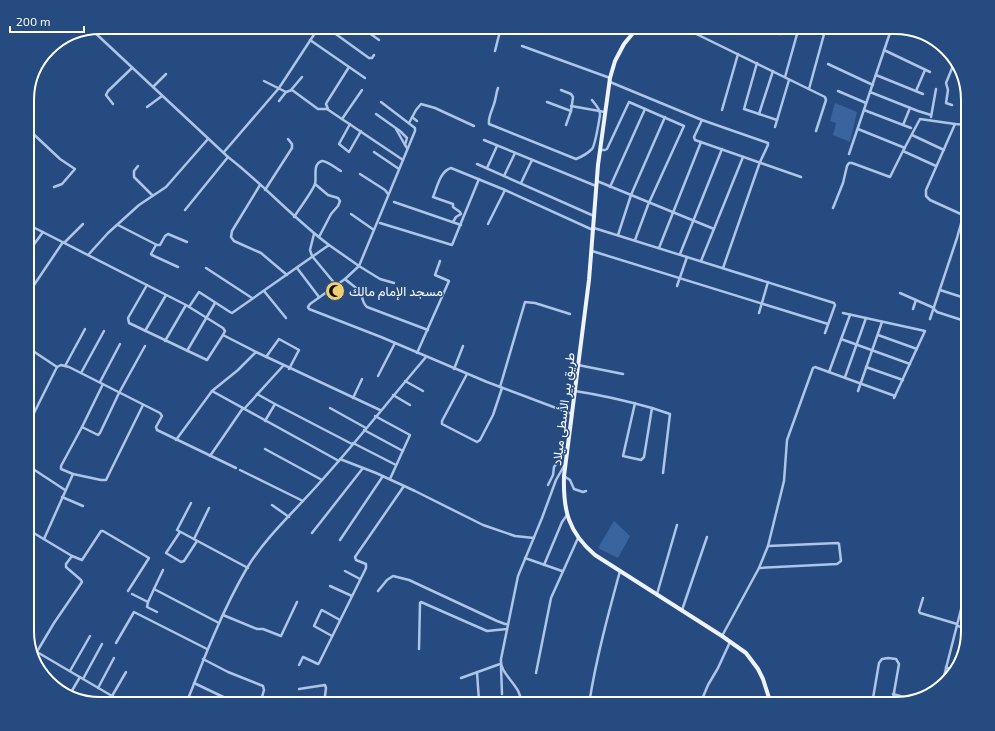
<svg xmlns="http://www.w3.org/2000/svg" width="995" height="731" viewBox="0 0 995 731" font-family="'Exo 2',Vazirmatn,sans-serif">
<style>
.green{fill:#3a649e}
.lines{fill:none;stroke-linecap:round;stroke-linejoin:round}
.minor{stroke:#adc5e6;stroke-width:2.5}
.tertiary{stroke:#adc5e6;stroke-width:3}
.primary{stroke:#eef3fd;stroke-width:4}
.labels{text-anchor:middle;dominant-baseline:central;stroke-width:3;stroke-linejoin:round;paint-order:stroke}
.poi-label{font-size:13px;fill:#fff;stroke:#264b80;text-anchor:start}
.street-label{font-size:13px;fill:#fff;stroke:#264b80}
.rim{fill:none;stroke:#fff;stroke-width:2}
</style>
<rect width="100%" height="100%" fill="#264b80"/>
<!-- green -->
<g class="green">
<polygon points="762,27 783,27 781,36 762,29"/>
<polygon points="835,103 857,112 850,142 833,135 836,123 830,121"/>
<polygon points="614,521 630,536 618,558 598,548"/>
</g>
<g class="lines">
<!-- minor -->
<g class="minor">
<polyline points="326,27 369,58 372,58 374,55"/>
<polyline points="361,27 379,40"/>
<polyline points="627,27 633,31"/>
<polyline points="682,27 825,97 826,100 816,131"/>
<path d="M 92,30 L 228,157 C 263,184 293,218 329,245"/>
<polyline points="310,40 365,78"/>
<polyline points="522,46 610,78"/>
<polyline points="884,50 930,72"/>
<polyline points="495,51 501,27"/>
<polyline points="757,63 744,109 777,120"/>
<polyline points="828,64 873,85"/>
<polyline points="876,75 923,94"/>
<polyline points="785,77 799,27"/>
<polyline points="264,81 286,92 292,90 318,109 327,109 403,160 359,266 345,279 310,304 308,307 309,309 381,337 487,382 572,414"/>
<polyline points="610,82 702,120 768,143 768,145 760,162 723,268"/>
<polyline points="153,87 166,74"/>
<path d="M 498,88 C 496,93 496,99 494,104 C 492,111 488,117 489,124 L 576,159 C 581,157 588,153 592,149 C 595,146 600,117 600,113 C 599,108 595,104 592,100"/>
<polyline points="809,89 826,27"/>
<polyline points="291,90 302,77"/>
<polyline points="561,90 571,94 573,97 571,111 566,125"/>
<polyline points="838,91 866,103"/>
<polyline points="916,91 925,70"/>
<polyline points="870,92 918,111 931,115"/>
<polyline points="279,101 286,92"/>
<polyline points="381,102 415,128 415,131 403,160"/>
<polyline points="547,102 571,111"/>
<polyline points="113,104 106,95 108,91 132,68"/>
<polyline points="952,105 946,103 948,90 946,83 955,61"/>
<polyline points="571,106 605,112"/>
<polyline points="147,107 162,96"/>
<polyline points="328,109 326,104 327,102 349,67"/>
<polyline points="722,110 738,54"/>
<polyline points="864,110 911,128"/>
<polyline points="376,114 400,131 407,138 405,145 407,148"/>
<polyline points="759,114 773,71"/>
<polyline points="412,117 417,121"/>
<polyline points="931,117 936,89"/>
<polyline points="342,119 362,90"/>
<polyline points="702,120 694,137 695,140 801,177"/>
<polyline points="409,123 416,110 421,104 435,108 474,126"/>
<polyline points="350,124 339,144 349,152 361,131"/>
<polyline points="955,124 926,190 926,196 930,200 963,215"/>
<polyline points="903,125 910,108"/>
<polyline points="775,127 789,80"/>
<polyline points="27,128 60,159 75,169 62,184 54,187"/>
<polyline points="396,129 405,145"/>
<polyline points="858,129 905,148"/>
<polyline points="912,135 944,150"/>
<polyline points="484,140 596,186"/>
<polyline points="601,150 605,150 607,149 629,102 684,126 648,205 635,240"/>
<polyline points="903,151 936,166"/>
<polyline points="224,152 279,88 319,27"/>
<polyline points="374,152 399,169"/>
<polyline points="849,154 892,27"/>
<polyline points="477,164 594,216"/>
<polyline points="138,166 134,171 134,177 152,195"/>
<polyline points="487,168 497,146"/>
<polyline points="360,174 385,190 388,194"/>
<polyline points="504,176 515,153"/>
<polyline points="597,181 714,229"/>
<polyline points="521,183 532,160"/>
<polyline points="315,184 328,195 338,198 340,201 338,206 331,214 319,237"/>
<polyline points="260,185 232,231 231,237 234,241 261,253 287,275"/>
<polyline points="610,187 645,109"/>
<polyline points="265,190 292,148 292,144 288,139"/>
<polyline points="394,202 461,225"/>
<polyline points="833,208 843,183 847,166 849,163 852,163 890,177 904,149 920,119 955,124 968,125"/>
<polyline points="185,210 228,157"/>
<polyline points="351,214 374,230"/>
<path d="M 294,217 C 299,209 312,192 315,184 C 317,177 312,164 322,161 C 326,160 337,169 341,171"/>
<path d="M 453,222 L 456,217 L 461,214 L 460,212 L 453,207 L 453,204 L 433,197 C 437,188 440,171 451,168 L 505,190 L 593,230"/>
<polyline points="380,223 452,245 479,179"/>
<polyline points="27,224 186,305 223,328 225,331 223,335 256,352"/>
<polyline points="488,224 505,190"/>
<polyline points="118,225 157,245 160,245 165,236 168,234 187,242"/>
<polyline points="594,228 834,303 835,305 825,333"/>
<polyline points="314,234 310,250 312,256 336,285"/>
<polyline points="618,235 631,195 665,117"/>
<polyline points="65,242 83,224"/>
<polyline points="156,245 151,254 152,255 178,267"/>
<polyline points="659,248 701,142"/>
<polyline points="592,251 828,324"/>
<polyline points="27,254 43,232"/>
<polyline points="89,254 108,233 139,205 166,187 208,139"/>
<polyline points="680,254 722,149"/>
<polyline points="701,261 743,157"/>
<polyline points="206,268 252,298"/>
<polyline points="297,268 319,297"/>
<path d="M 345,279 C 349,283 359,289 360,292 C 363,297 362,303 367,307 L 428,330"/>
<polyline points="147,285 128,318 129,323 207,360 223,335"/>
<polyline points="27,286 32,288 63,242"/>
<polyline points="677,286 687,257"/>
<polyline points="940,290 968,299"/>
<polyline points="264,291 286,318"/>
<polyline points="900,293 934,308"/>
<polyline points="189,307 199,292 230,312 232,313 329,245 359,266 380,279 394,283"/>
<polyline points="913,309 916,300"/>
<polyline points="934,309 937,312 968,322"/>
<polyline points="759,313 768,282"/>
<polyline points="843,313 925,331 894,398"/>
<polyline points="930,319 957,238 964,213 968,203"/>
<polyline points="145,331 166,295"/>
<polyline points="878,335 917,349"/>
<polyline points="841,339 910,364"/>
<polyline points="165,341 186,305"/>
<polyline points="187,351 215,303"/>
<polyline points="417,353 449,281 435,275 440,261"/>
<polyline points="266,357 279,339 299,350 289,369"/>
<polyline points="578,365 623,374"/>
<polyline points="65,366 85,329"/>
<polyline points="57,367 61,365 69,367 160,413 162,416 156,427 157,430 236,468"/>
<polyline points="866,367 903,380"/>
<polyline points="454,369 463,346"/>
<polyline points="829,372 850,315"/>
<polyline points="81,373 104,331"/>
<polyline points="467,374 442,421 442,424 477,442 480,440 493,415 502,388"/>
<polyline points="378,376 395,343"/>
<polyline points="845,377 866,318"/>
<polyline points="405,381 423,391"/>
<polyline points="100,382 120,344"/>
<polyline points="103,384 82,427 98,435 100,433 119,393 145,346"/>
<polyline points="500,387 525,302 535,303 570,314"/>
<polyline points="212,391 339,461"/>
<path d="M 575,391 C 601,395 627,401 652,408 L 644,457 L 641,460 L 623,456 L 635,403"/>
<polyline points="858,391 882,322"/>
<polyline points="257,394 275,404"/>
<polyline points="393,395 410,405"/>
<polyline points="353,398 362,379"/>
<polyline points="330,408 366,428"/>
<polyline points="652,408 670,414 663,473"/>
<polyline points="244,409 283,366"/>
<polyline points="375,416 410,435 390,479"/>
<polyline points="265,421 275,404 352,444"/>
<polyline points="27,427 57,367 27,347"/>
<polyline points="82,427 61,466 61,469 73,474 101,480 106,480 143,405"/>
<polyline points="364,430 403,451"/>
<polyline points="176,440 212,391 238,370 256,352 380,410"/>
<polyline points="353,443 396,465"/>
<polyline points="265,449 322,480"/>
<polyline points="210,456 243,408"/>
<polyline points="340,459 376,473 415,491 483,525 515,536 534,538"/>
<polyline points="27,465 65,490"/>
<polyline points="240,470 303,501"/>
<polyline points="564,476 570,480 574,489 583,492 586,491"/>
<polyline points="548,485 553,475 554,467 567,448"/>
<polyline points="62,497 83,506"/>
<polyline points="191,503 177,530 248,568"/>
<polyline points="272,505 289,517"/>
<polyline points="27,529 72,556"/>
<polyline points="180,532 166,553 181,562 184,561 197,541"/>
<polyline points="312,533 363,468"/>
<polyline points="44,539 73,474"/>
<polyline points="194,539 209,508"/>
<polyline points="340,540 383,476"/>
<polyline points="525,558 562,571"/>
<polyline points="544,565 562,522 567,515"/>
<polyline points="759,568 837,564 841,561 839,544 838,543 768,546"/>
<polyline points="345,571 360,579"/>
<polyline points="330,586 352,596"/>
<polyline points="154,589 163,570"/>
<polyline points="378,591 387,580 393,576 409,580 497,621 505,624 508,624"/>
<polyline points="132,594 148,602 154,589 219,623"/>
<polyline points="657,594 677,525"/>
<polyline points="923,598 919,611 920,613 957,624"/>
<polyline points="148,602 147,607 157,612"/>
<polyline points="682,610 707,537"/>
<polyline points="223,615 257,629 263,629 281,636 297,602"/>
<polyline points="957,626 968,628"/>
<polyline points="332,636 314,626 321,611 322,610 340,620"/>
<polyline points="722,636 759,568 768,546 784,481 787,440 813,368 815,367 895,396"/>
<polyline points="116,643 134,612 207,649"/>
<polyline points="419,649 420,603 421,602 487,631 507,629"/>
<polyline points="37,652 124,703 159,704"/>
<polyline points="33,657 35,655 54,623 82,582 81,580 66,567 66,564 72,556 82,560 101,531 103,531 149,558 128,591"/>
<polyline points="203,659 228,672 263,686 264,690 260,704"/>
<polyline points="299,665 303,657 318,664 319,663 366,568 366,564 356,560 355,557 404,486"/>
<polyline points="501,666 502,694"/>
<polyline points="946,667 954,671"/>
<polyline points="70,671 90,636"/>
<polyline points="477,672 479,701"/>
<polyline points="536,673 551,598 578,538"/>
<polyline points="461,678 500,664"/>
<polyline points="83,679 102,644"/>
<polyline points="194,683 238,704"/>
<polyline points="942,684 968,582"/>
<polyline points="98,688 114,658"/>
<polyline points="299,689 325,685 326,688 324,704"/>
<polyline points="70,694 80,677"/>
<polyline points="893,694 914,700"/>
<polyline points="112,696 126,672"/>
<path d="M 186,704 C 204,658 222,611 247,568 C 267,535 297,509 322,480 C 358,440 391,398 426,357"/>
<path d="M 521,704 C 523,686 499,675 501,659 L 518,576 L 542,518 L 556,480 L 564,466"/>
<path d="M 589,704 C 596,659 608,615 620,571"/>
<polyline points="700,704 708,685 718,668 730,642"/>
<polyline points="872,704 879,663 882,659 888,658 896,659 899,664 892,704"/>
</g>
<!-- tertiary -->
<polyline class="tertiary" points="34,68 61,42"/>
<!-- primary -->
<path class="primary" d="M 638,27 L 624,44 L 615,61 L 610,78 L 598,165 L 589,280 L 564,476 C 563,510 568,532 595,555 L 722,636 L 746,653 L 758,669 L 763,679 L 771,704"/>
</g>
<!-- icons -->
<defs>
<g id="mosque-disc" transform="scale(1)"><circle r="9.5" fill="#efce71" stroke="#264b80"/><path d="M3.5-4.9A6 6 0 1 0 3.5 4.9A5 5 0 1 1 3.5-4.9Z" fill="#111"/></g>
</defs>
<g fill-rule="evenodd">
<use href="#mosque-disc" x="335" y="291"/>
</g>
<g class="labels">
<!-- poi labels -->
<g class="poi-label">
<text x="349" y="291">مسجد الإمام مالك</text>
</g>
<!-- street labels -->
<g class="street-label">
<text transform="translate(563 409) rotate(-83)">طريق بير الأسطى ميلاد</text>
</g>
</g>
<!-- crop -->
<path d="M0 0H995V731H0ZM100 34H895A66 66 0 0 1 961 100V631A66 66 0 0 1 895 697H100A66 66 0 0 1 34 631V100A66 66 0 0 1 100 34Z" fill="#264b80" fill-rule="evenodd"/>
<path class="rim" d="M100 34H895A66 66 0 0 1 961 100V631A66 66 0 0 1 895 697H100A66 66 0 0 1 34 631V100A66 66 0 0 1 100 34Z"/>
<!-- scale -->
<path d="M10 26v6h74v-6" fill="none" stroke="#ffffff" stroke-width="2"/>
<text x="16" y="26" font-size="12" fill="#ffffff" stroke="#264b80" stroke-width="3" paint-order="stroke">200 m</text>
</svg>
